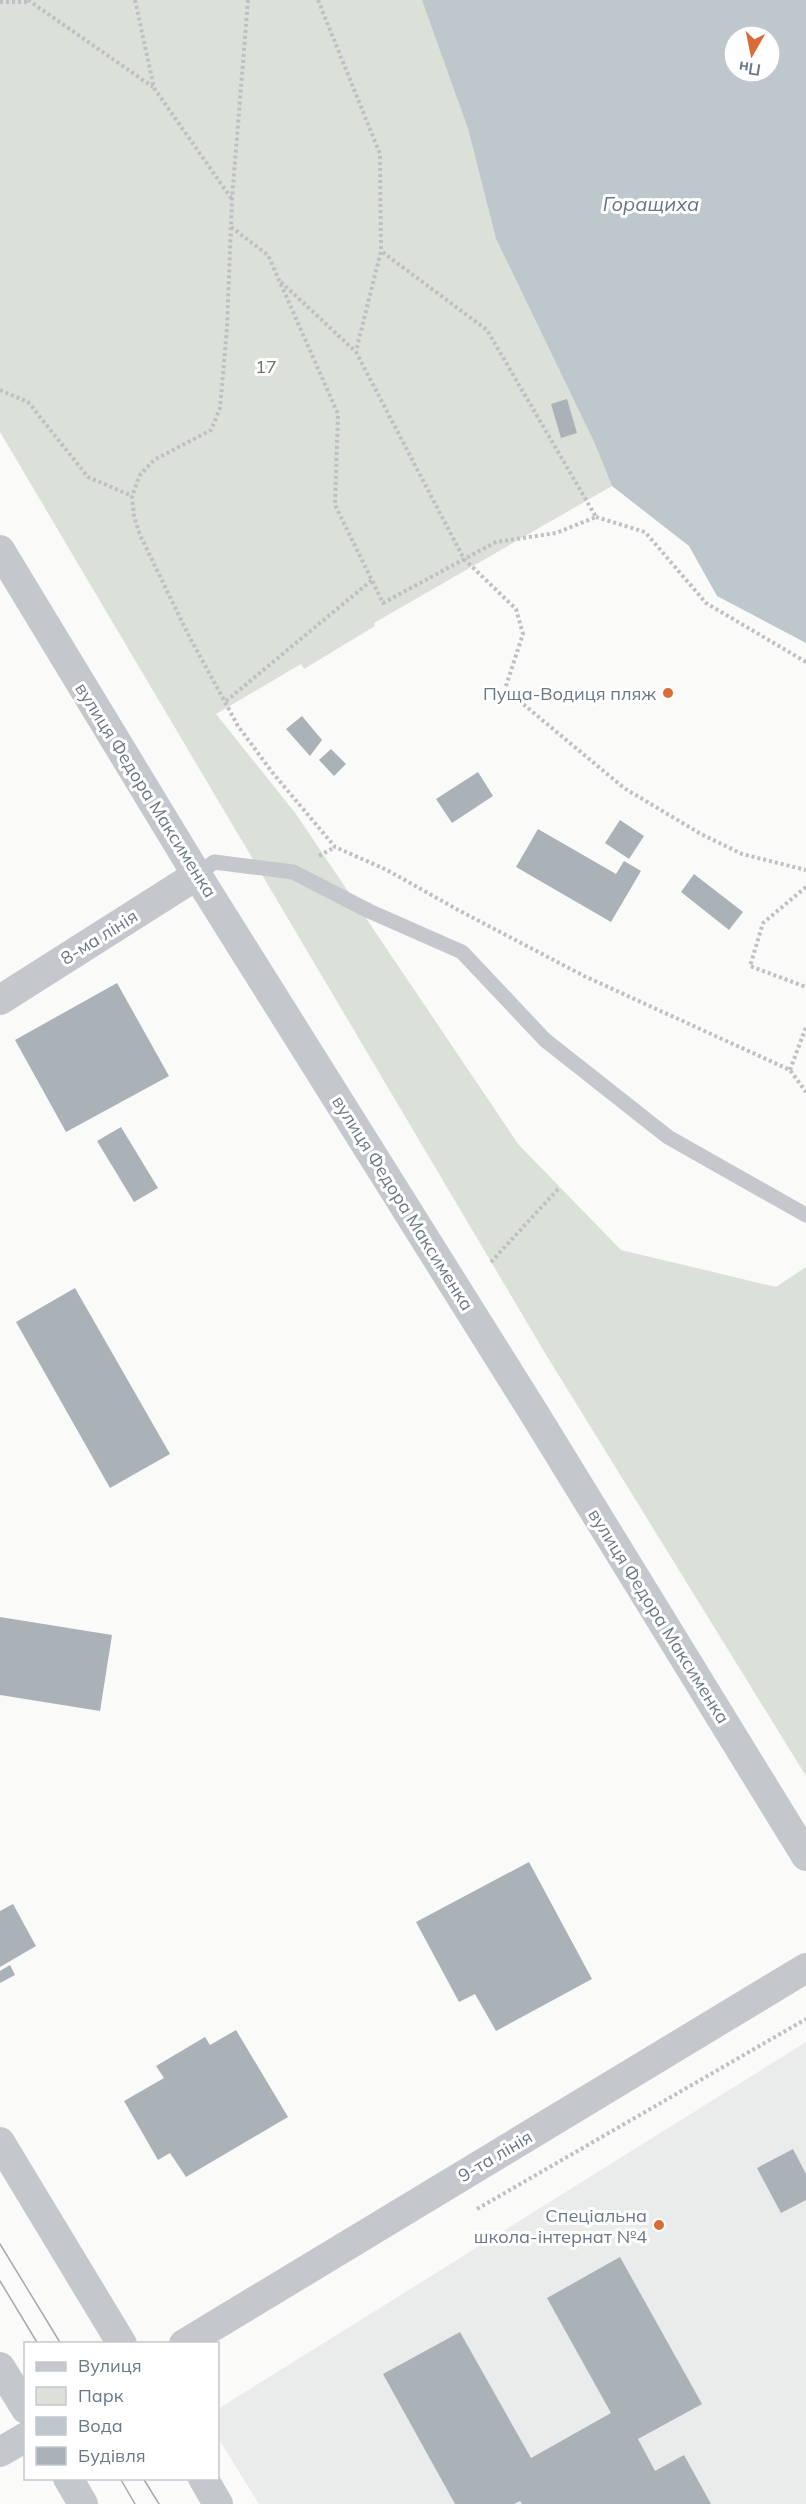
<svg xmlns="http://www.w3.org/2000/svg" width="806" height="2504" viewBox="0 0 806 2504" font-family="Mulish,sans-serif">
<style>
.built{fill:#eaeceb}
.green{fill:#dbe0d9}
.water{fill:#bec7cc;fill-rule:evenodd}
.building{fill:#aab2b8}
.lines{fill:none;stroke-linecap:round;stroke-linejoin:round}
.path{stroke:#bec0c3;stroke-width:4;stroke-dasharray:3 3;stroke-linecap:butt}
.service{stroke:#c4c7cb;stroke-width:15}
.minor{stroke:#c4c7cb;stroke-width:30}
.tram{stroke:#a5aab0;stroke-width:1.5}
.poi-dot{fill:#da6c37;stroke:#fff;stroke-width:2}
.labels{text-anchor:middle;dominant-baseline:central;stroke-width:6;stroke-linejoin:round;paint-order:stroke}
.park-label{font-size:18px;fill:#667965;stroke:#fff}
.poi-label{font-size:18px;fill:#6a7887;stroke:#fff;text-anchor:end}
.street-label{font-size:18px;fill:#6a7887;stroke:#fff}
.water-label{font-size:20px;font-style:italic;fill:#677782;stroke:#fff}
</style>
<rect width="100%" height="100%" fill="#fafaf8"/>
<!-- built -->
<polygon class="built" points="806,2042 806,2504 259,2504 218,2438 218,2409"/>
<!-- green -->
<polygon class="green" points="0,0 422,0 425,7 468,129 496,239 594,442 612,486 374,623 375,626 304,669 301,664 216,714 296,814 518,1144 621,1250 776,1287 806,1267 806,1776 545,1353 0,432"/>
<!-- water -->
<path class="water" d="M 422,0 L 806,0 L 806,643 L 717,596 L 689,546 L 612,486 L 594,442 L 496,239 L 468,129 ZM 734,36 L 770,36 L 770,72 L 734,72 Z"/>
<!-- building -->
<g class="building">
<polygon points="567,399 577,433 561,438 551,404"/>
<polygon points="302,716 322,740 310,756 286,729"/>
<polygon points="331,749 346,764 334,776 319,760"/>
<polygon points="478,772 493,796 452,823 436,799"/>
<polygon points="620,820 644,836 629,859 605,843"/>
<polygon points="538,829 616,874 624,861 641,871 611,922 516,867"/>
<polygon points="694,874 743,912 729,930 681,892"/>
<polygon points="117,983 169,1076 66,1132 15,1040"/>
<polygon points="121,1127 158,1188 134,1202 97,1141"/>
<polygon points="75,1288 170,1454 110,1488 16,1322"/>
<polygon points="0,1617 112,1635 100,1711 0,1695"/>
<polygon points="529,1862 592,1979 496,2031 475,1994 459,2002 416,1922"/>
<polygon points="13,1904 36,1946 0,1967 0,1911"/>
<polygon points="10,1965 15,1975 0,1983 0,1971"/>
<polygon points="236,2030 288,2117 186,2177 170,2153 158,2160 124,2101 164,2078 156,2066 205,2037 210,2045"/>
<polygon points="793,2149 806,2174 806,2200 781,2213 757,2168"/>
<polygon points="620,2257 702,2404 638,2439 655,2471 684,2455 711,2504 522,2504 520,2501 514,2504 455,2504 383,2374 460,2332 531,2458 611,2413 547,2298"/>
</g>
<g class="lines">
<!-- path -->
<g class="path">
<polyline points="28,0 153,87"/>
<polyline points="135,0 154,88 231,198"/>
<polyline points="248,0 232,199 227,328 220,408 211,430 154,460 140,475 132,496 134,516 140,535 189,636 238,726 272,772 335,847 387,870 460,911 584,976 790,1070 806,1092"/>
<polyline points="318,0 380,154 381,251 356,351"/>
<polyline points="0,2 29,2"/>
<polyline points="231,227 268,255 338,414 335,505 383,603 496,542 556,533 596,517 487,330 381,251"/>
<polyline points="281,282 356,352 464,559 516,609 523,634 505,689 624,788 701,834 742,854 806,870"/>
<polyline points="0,390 28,402 88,477 132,496"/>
<polyline points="596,517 645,532 706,603 806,662"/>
<polyline points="226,701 372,580"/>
<polyline points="319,856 335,847"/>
<polyline points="806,887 763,923 750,966 806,987"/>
<polyline points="790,1070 806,1027"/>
<polyline points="491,1262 560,1187"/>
<polyline points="477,2209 806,2019"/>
</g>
<!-- service -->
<polyline class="service" points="197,875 214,862 293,872 369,911 462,952 545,1040 668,1137 806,1215"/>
<!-- minor -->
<g class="minor">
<polyline points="0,550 197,875 534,1413 806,1856"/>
<polyline points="0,1000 197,875"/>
<polyline points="0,2142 122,2344"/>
<polyline points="184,2344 806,1968"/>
<polyline points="0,2367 26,2409"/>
<polyline points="0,2452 26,2437"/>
<polyline points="68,2478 83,2504"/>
<polyline points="203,2478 218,2504"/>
</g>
<!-- tram -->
<g class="tram">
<polyline points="0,2244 61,2344"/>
<polyline points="0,2281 38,2344"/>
<polyline points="120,2478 135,2504"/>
<polyline points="143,2478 159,2504"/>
</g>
</g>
<!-- markers -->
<g class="poi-dot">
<circle cx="668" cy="693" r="6"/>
<circle cx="659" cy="2225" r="6"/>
</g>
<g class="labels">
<!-- park labels -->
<g class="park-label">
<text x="266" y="366">17</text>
</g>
<!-- poi labels -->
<g class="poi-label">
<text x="656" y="693">Пуща-Водиця пляж</text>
<text x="647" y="2215">Спеціальна<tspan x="647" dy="21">школа-інтернат №4</tspan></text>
</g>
<!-- street labels -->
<g class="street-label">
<text transform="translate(146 790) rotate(58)">вулиця Федора Максименка</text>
<text transform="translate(99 937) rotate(-32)">8-ма лінія</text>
<text transform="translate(403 1203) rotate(58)">вулиця Федора Максименка</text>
<text transform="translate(659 1616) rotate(58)">вулиця Федора Максименка</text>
<text transform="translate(495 2156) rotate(-31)">9-та лінія</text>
</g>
<!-- water labels -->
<g class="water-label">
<text x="651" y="203">Горащиха</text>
</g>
</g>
<!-- legend -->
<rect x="24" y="2342" width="195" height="138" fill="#ffffff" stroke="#c3c9cf" stroke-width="1.5"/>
<rect x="36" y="2362" width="30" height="9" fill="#c4c7cb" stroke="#c3c9cf" stroke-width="1.5"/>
<text x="78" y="2372" font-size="18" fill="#6a7887">Вулиця</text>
<rect x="36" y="2387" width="30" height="18" fill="#dbe0d9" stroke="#c3c9cf" stroke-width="1.5"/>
<text x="78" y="2402" font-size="18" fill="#6a7887">Парк</text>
<rect x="36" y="2417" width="30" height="18" fill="#bec7cc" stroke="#c3c9cf" stroke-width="1.5"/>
<text x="78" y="2432" font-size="18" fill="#6a7887">Вода</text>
<rect x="36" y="2447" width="30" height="18" fill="#aab2b8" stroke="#c3c9cf" stroke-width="1.5"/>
<text x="78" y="2462" font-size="18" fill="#6a7887">Будівля</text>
<!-- north arrow -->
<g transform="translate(752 54) rotate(189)"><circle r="28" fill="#ffffff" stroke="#c3c9cf" stroke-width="1.5"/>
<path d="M0-4.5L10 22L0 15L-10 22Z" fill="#da6c37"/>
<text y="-9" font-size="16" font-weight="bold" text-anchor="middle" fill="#6a7887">Пн</text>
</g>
</svg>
